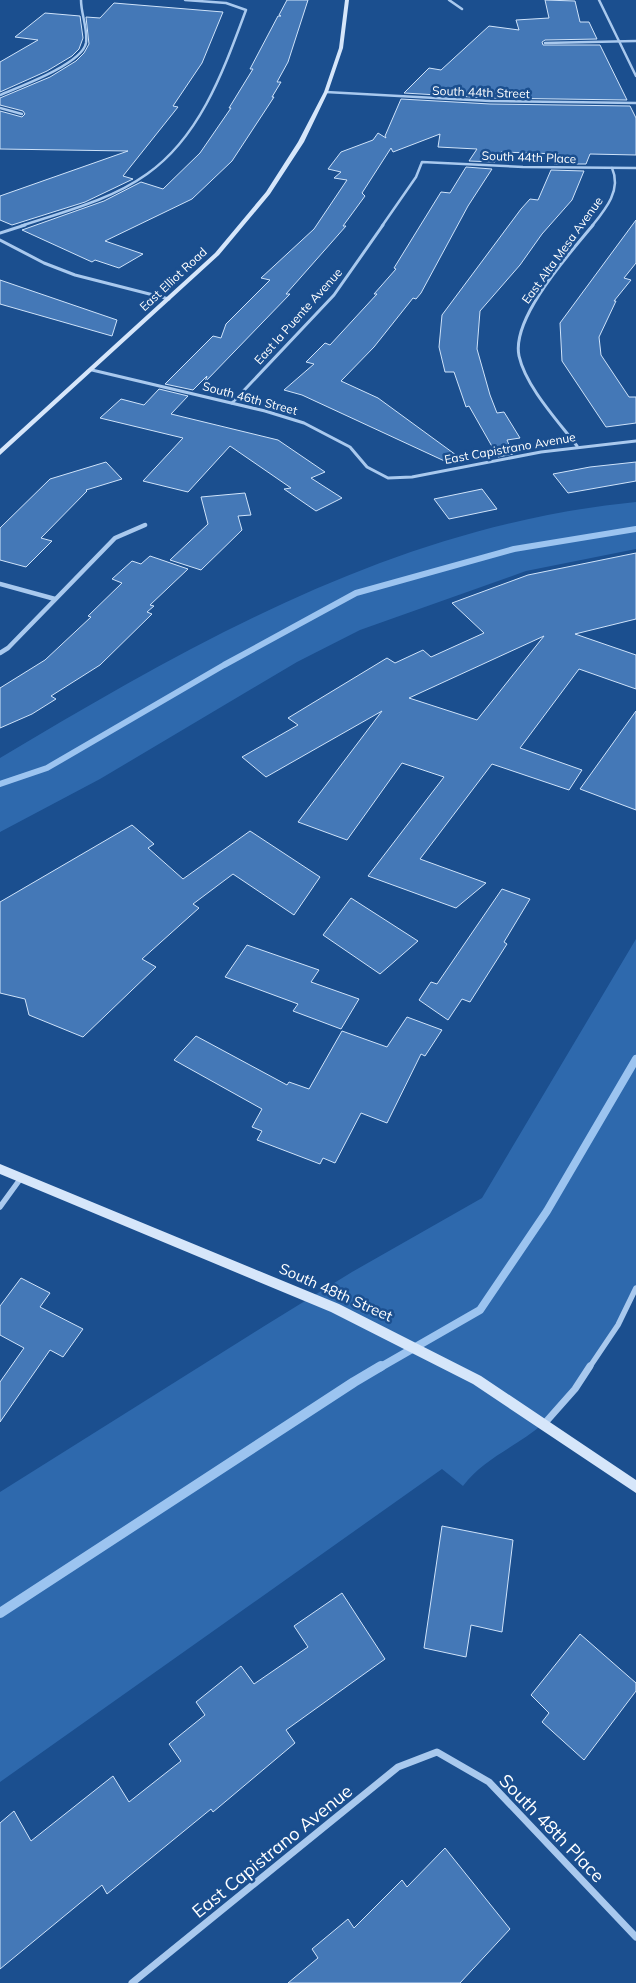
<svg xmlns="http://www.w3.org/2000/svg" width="636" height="1983" viewBox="0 0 636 1983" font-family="Mulish,sans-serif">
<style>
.green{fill:#2e69ad}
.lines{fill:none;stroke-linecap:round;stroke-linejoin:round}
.stream-far2{stroke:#9cc4f0;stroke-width:6}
.stream-far1{stroke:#9cc4f0;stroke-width:8}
.stream{stroke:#9cc4f0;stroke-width:10}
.building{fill:#4478b7;stroke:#cfe3fa;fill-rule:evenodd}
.street-far4{stroke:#a9c9ee;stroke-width:2.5}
.street-far3{stroke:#a9c9ee;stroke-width:3}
.street-far2{stroke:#a9c9ee;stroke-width:4.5}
.street-far1{stroke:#a9c9ee;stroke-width:5.5}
.street{stroke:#a9c9ee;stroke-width:7}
.secondary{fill:#d6e6fa;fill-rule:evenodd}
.labels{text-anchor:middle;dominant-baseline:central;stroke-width:5;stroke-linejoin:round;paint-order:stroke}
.far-street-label{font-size:12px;fill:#fff;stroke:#1b4f8f}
.street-label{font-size:15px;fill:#fff;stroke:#1b4f8f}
.near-street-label{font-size:18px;fill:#fff;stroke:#1b4f8f}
</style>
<rect width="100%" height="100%" fill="#1b4f8f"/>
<!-- green -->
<g class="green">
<path d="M 636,502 L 636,549 L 526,571 L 360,630 L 297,662 L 100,779 L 0,832 L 0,758 C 199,639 400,525 636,502 Z"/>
<path d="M 636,939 L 636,1288 C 613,1336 584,1387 544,1423 C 518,1446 484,1458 463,1486 L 442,1469 L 0,1782 L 0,1492 L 266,1325 L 352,1272 L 482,1198 Z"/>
</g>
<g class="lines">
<!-- stream-far2 -->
<polyline class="stream-far2" points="0,784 47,768 224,665 356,593 514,549 636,529"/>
<!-- stream-far1 -->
<polyline class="stream-far1" points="379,1368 480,1310 547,1211 636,1059"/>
<!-- stream -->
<polyline class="stream" points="0,1613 354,1382 381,1366"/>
</g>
<!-- building -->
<g class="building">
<polygon points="287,0 308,0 288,62 277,82 281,82 272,97 274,97 232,161 192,199 105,241 143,254 119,268 95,260 92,262 22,230 104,201 141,182 163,189 200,153 231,108 229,108 253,69 250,69 278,16 281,16 279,15"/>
<polygon points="545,0 575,1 580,22 589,22 597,39 545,40 542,42 543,45 600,45 627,100 490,98 404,93 429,68 441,70 489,26 519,30 516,20 549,18"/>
<polygon points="114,3 223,12 202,63 173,106 178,107 123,176 133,179 85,202 12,225 0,220 0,196 128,151 0,149 0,111 22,117 25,114 23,111 0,105 0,98 50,77 76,61 84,53 89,44 86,17 100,18"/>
<polygon points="45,13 80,16 83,38 79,49 72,56 47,71 0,92 0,62 38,40 15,37"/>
<polygon points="401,99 490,104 630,106 636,118 636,155 590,154 586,164 554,164 559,154 501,152 495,162 469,161 477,149 438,147 440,134 393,152 391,148 362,193 365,196 343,226 346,226 286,294 290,294 205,382 207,376 193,390 165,384 213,336 221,338 226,324 270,280 261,278 314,229 347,180 334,178 341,172 328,169 341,152 373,140 378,133 386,138 385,136"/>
<polygon points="466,167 492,169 468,206 421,293 416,299 413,298 374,347 341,381 378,398 456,455 451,464 302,395 284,390 314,364 306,362 325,343 330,345 377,294 374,294 396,269 394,268 441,192 450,193"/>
<polygon points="551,170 584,171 572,200 542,234 520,265 480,311 477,349 490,395 497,413 504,412 520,438 507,440 513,454 498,457 469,406 466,407 454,372 445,372 439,347 442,315 521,209 530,199 538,200"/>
<polygon points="636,220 636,263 624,278 631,280 614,301 616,301 599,337 601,355 629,397 636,397 636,423 606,427 562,361 560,323"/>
<polygon points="0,280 117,320 112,336 0,304"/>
<polygon points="159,389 188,396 171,414 278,440 325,472 311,478 342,498 316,511 284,489 291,488 230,446 188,492 143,481 183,438 100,418 121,399 144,405"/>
<polygon points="106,462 122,479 86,490 87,491 41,538 52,541 26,567 0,560 0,528 50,479"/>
<polygon points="636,462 636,481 568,493 553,474 590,467"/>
<polygon points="482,489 497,509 449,519 434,499"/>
<polygon points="245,493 251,515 238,516 242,530 201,570 170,560 208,524 201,497"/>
<path d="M 636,553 L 636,619 L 575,634 L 636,655 L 636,689 L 579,669 L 520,748 L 582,770 L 569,790 L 492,764 L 420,859 L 486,883 L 456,908 L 368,876 L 444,777 L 402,763 L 347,840 L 298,822 L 382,711 L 266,777 L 242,757 L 298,725 L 288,718 L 387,658 L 395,663 L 423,650 L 431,657 L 484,633 L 452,603 L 528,575 ZM 544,636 L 477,720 L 409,698 Z"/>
<polygon points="150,556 188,569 150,605 154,606 147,612 152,614 100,665 51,696 56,699 32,714 0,728 0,688 45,660 91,617 88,616 122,583 112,579 132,561 141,564"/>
<polygon points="636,711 636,810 580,789"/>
<polygon points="132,825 154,844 148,848 183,879 250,831 320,877 294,915 233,874 193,904 199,908 142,959 156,967 83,1037 29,1015 25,999 0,993 0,902"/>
<polygon points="502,889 530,899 504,942 507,944 470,1002 462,999 448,1020 419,1000 431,982 437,984"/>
<polygon points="351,898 418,941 380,974 323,935"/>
<polygon points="247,945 319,970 311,982 359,999 341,1029 293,1011 298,1004 225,977"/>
<polygon points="407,1017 442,1030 425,1056 421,1054 387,1123 361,1113 335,1163 323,1158 320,1164 257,1140 262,1131 252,1127 262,1109 174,1060 196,1036 287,1085 289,1082 309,1089 342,1031 387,1047"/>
<polygon points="21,1278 50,1293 40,1307 83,1329 63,1357 50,1350 0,1422 0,1382 24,1348 0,1335 0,1306"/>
<polygon points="442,1526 513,1540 502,1632 471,1625 466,1657 424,1648"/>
<polygon points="342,1593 385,1659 286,1730 295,1743 213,1812 211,1809 107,1894 102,1885 0,1969 0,1823 14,1811 31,1841 113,1776 129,1802 181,1761 169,1744 205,1715 196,1702 241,1666 254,1684 308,1647 294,1626"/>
<polygon points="580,1634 636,1683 636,1691 584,1760 542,1722 549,1713 531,1695"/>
<polygon points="445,1848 510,1929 460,1983 288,1983 318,1958 312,1949 348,1919 354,1928 402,1880 407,1887"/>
</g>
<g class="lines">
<!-- street-far4 -->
<g class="street-far4">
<polyline points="449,0 462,9"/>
<polyline points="599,0 636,76"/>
<polyline points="545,43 636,41"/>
<polyline points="326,92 490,101 636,103"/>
<path d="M 0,95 C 19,87 82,64 86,43 C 88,29 81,14 81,0"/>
<polyline points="0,108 22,114"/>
<path d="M 21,226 C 63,212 111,200 147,174 C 201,136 224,69 246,10 L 226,3 L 185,0"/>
<polyline points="382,226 416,177 422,162 523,167 636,168"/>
<path d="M 592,226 C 605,210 622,190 612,168"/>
</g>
<!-- street-far3 -->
<g class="street-far3">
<polyline points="0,233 25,225"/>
<polyline points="0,240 44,263 75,275 169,299"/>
<polyline points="92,370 265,411 304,423 350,447 367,467 388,478 412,477 541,452 636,441"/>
<polyline points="232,403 334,295 383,225"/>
<path d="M 577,446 C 558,421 526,387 519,356 C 511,318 570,253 593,225"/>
</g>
<!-- street-far2 -->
<g class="street-far2">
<polyline points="0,584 55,599"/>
<polyline points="0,653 8,648 115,538 145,525"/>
</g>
<!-- street-far1 -->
<g class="street-far1">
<polyline points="0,1207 21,1178"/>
<polyline points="589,1368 618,1325 636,1288"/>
</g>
<!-- street -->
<g class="street">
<polyline points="544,1424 575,1389 590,1366"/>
<polyline points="132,1983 398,1767 437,1752 489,1782 636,1937"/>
</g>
<!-- secondary -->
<g class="secondary">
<polygon points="345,0 349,0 343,48 328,92 304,142 270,194 219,255 0,455 0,449 215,253 266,192 298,142 324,92 339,48"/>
<polygon points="0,1164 339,1304 481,1376 636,1480 636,1493 473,1384 331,1312 0,1174"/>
</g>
</g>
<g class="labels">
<!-- far-street labels -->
<g class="far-street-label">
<text transform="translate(481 92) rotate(2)">South 44th Street</text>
<text transform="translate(529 157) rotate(2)">South 44th Place</text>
<text transform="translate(562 250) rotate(-54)">East Alta Mesa Avenue</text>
<text transform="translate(173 279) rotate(-43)">East Elliot Road</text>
<text transform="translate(298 316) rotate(-48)">East la Puente Avenue</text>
<text transform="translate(250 398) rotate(15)">South 46th Street</text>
<text transform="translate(510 448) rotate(-10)">East Capistrano Avenue</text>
</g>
<!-- street labels -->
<g class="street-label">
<text transform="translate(336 1292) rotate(24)">South 48th Street</text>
</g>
<!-- near-street labels -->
<g class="near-street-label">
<text transform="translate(552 1828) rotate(46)">South 48th Place</text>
<text transform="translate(272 1851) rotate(-39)">East Capistrano Avenue</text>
</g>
</g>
</svg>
